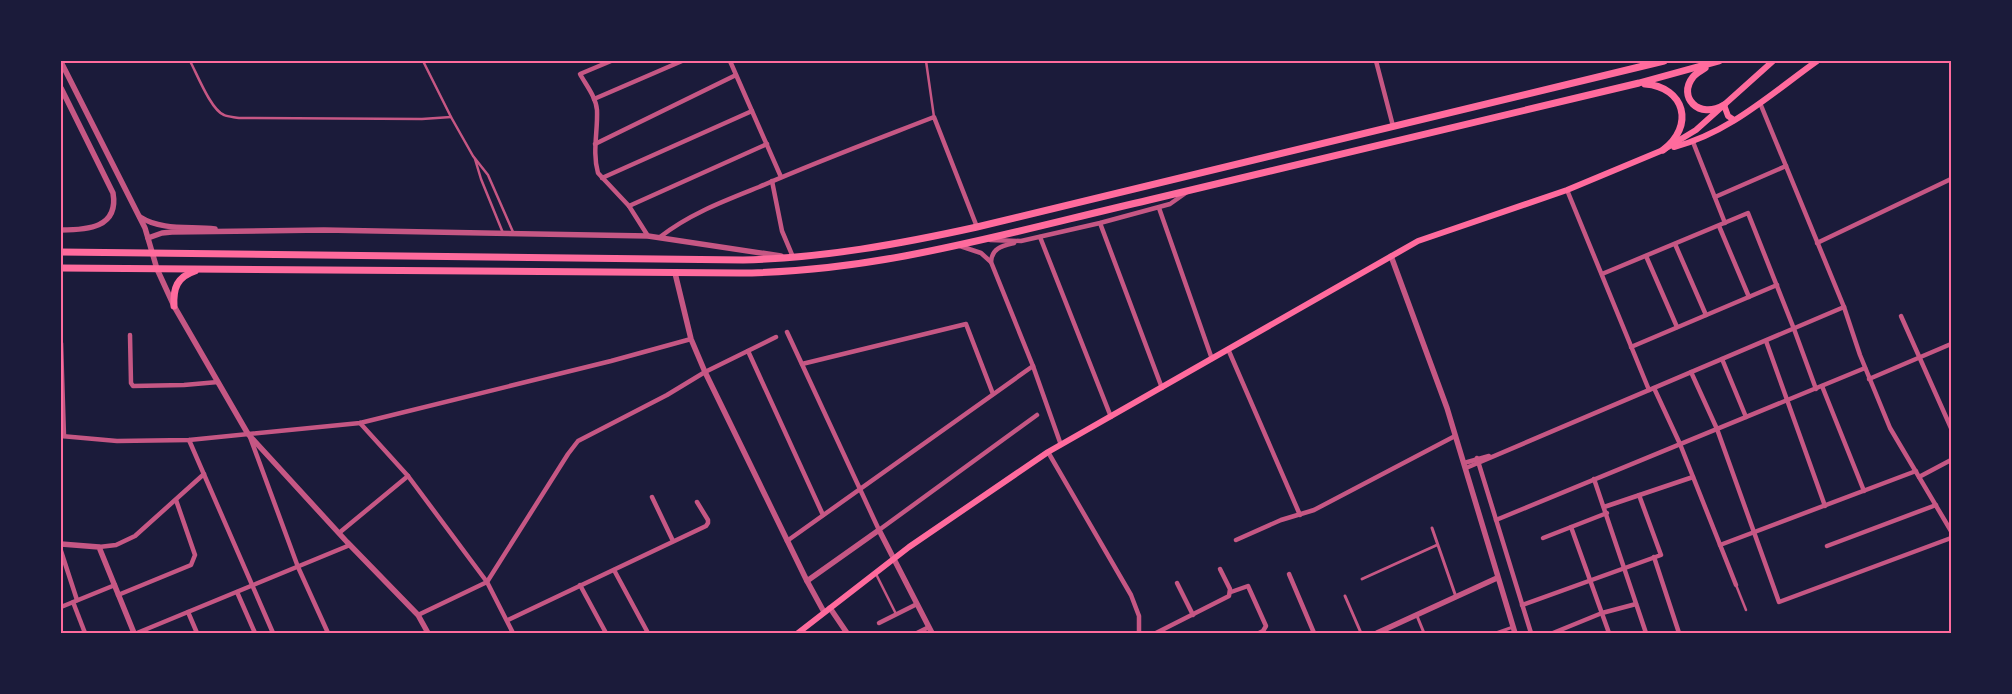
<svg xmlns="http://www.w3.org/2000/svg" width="2012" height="694" viewBox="0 0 2012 694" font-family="'Asap Condensed',sans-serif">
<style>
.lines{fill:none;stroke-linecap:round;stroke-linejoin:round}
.service{stroke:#c65784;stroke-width:2.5}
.pedestrian{stroke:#c65784;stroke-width:3}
.minor{stroke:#c65784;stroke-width:4.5}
.tertiary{stroke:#c65784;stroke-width:5.5}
.secondary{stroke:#ff6b9d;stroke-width:6}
.primary{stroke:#ff6b9d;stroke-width:7}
.neatline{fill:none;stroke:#ff6b9d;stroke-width:2}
</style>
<rect width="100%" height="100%" fill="#1b1b3a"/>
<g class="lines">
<!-- service -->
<g class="service">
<path d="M 190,61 C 197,74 211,110 224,115 C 228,117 235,117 239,118 L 422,119 L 451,117"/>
<polyline points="423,61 451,117 473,156 488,175 513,232"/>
<polyline points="926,61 934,117"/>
<polyline points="475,159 481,179 503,233"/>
<polyline points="876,574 896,614"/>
<polyline points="1736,585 1746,610"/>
</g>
<!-- pedestrian -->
<g class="pedestrian">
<polyline points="1432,528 1456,597"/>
<polyline points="1362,579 1437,545"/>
<polyline points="1345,596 1361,633"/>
<polyline points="1417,616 1424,633"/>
<polyline points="1496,633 1513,627"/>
</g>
<!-- minor -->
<g class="minor">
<path d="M 611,61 L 580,74 C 586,85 596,97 597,110 C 598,131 592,152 598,173 L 629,206 L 648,236"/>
<polyline points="730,61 781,177"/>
<polyline points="1376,61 1393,126"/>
<polyline points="594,99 682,61"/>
<polyline points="1760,103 1844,307 1860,355 1890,428 1951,531"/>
<polyline points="1693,142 1725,223"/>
<polyline points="595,144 736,75"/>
<polyline points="602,178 752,111"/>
<polyline points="772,181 782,231 793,257"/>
<polyline points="1567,190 1649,390"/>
<polyline points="1715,197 1786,166"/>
<polyline points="629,206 767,144"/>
<polyline points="1159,208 1212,359"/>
<polyline points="1100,223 1162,388"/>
<polyline points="1719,226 1749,297"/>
<path d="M 660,237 C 689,214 724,201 759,187 C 816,162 875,140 934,117 L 977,227"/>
<polyline points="1040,237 1111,417"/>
<polyline points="990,240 1021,241 1100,223 1170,204 1187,192"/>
<polyline points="1817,243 1951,179"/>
<polyline points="1675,244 1706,315"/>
<polyline points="960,246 981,253 991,262 1033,366 1061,445"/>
<polyline points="1646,256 1677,327"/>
<path d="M 991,262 C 992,248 1002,246 1014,243"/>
<polyline points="1602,274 1748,213 1794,329 1816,389"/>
<polyline points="1901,316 1951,428"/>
<polyline points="787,332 879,530 1037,415"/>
<polyline points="130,335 131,383 133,386 184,385 218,382"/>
<polyline points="1766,341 1825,506"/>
<polyline points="61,343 64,436"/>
<polyline points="1631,347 1777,285"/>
<polyline points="1228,349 1300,515"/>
<polyline points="748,351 823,515"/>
<polyline points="1722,359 1746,417"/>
<polyline points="802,364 966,324 993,394"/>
<polyline points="1691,372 1717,429 1779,602 1951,538"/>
<polyline points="1869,379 1951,344"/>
<polyline points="1822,386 1864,491"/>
<polyline points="1654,388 1680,444 1736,585"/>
<polyline points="360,423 408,476 487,582 513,633"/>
<polyline points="61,436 117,441 189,440 360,423 611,361 691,339"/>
<polyline points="250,437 298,567 328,633"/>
<polyline points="189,440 273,633"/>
<polyline points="1048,452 1131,595 1139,616 1139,633"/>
<polyline points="1477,458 1531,633"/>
<polyline points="1464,463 1489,456"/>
<polyline points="1466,468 1844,307"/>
<polyline points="1919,477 1951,460"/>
<polyline points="1594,479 1646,633"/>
<polyline points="652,497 673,541"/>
<polyline points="1604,507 1693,477"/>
<polyline points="1496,520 1865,368"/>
<polyline points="1571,527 1609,633"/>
<polyline points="339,533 408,476"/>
<polyline points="1543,538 1607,513"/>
<polyline points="1236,540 1281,520 1314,510 1455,436"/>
<polyline points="787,541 1033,366"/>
<polyline points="1720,545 1916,471"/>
<polyline points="1827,546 1936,505"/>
<polyline points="99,547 116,545 135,536 204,474"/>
<polyline points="61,551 77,600"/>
<polyline points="1654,557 1679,633"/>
<polyline points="614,570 648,633"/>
<polyline points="1289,574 1314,633"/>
<polyline points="1177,583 1193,615"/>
<polyline points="580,585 606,633"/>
<polyline points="237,592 255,633"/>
<polyline points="1231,592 1248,586 1266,626 1263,631 1259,633"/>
<polyline points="118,595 191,565 195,555 176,500"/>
<polyline points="73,602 85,633"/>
<polyline points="1522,605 1661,555 1639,495"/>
<polyline points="61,607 115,585"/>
<polyline points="188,612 197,633"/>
<polyline points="418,615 487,582 568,454 578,441 667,395 705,372 776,337"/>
<polyline points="508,620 706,526 708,523 708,520 697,502"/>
<polyline points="879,623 917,604"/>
<polyline points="137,633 350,545"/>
<polyline points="917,633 929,627"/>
<polyline points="1156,633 1229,596 1230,589 1220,569"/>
<polyline points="1553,633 1602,613 1636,604"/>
</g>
<!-- tertiary -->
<g class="tertiary">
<polyline points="61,62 145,228 157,269 174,306 248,434 347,542 418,615 428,633"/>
<path d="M 61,88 L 113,193 C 119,228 87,230 61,230"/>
<path d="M 140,217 C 162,231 190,226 215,229"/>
<polyline points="148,238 162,233 172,232 324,230 648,236 781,256"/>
<polyline points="1391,256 1447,408 1515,633"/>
<polyline points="675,273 691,339 705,372 807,581 824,612"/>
<polyline points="61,544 99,547 134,633"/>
<polyline points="807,581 879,530 932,633"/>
<polyline points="830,608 847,633"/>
<polyline points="1377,633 1497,578"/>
</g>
<!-- secondary -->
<g class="secondary">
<polyline points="1724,105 1728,116 1734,120"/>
<path d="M 1674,147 C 1729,133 1772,93 1817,61"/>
<polyline points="798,633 909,547 1048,452 1418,241 1567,190 1663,150 1696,130 1773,61"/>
</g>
<!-- primary -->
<g class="primary">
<path d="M 1705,68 C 1701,71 1696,73 1693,77 C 1677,97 1699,120 1724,105"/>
<path d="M 1645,84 C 1685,87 1695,126 1663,150"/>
<path d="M 61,252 L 743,260 C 823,258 900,244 977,227 L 1664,61"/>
<path d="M 61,268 L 740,273 C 880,272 1014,231 1149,200 C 1313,161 1476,122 1639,83 L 1719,61"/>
<path d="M 174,306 C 173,288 177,277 195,271"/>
</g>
</g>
<!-- border -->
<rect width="2012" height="694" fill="none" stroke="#1b1b3a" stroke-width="125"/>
<rect x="62" y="62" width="1888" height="570" class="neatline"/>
</svg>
